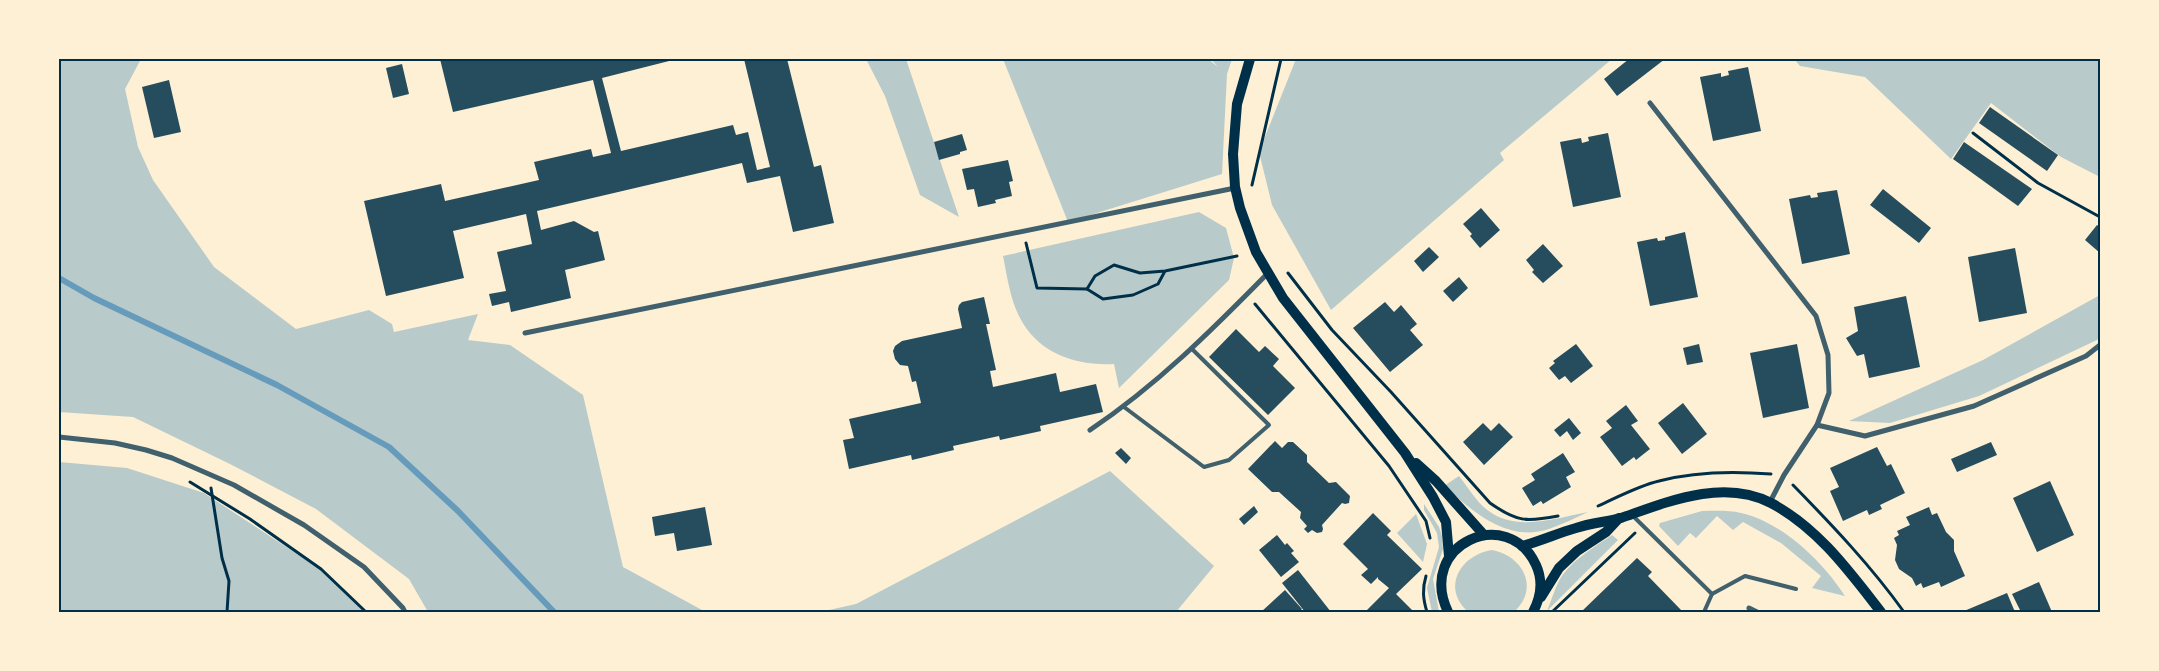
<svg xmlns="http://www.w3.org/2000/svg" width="2159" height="671" viewBox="0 0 2159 671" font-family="'Alegreya Sans',sans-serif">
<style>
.green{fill:#b9caca}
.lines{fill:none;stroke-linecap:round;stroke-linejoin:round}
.stream{stroke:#669bbc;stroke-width:6}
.building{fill:#264d5e}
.path{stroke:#003049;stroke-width:3}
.service{stroke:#3f606c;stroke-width:4}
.minor{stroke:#3f606c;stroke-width:5}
.secondary{stroke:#003049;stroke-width:10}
.neatline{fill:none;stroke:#003049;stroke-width:2}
</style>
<rect width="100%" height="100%" fill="#fdf0d5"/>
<!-- green -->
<g class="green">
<polygon points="59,59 141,59 125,89 138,147 153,180 214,267 296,329 369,310 392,324 394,332 478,314 468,340 510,345 583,395 623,567 702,610 715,612 428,612 409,579 316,509 230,464 133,417 59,412"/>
<polygon points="866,59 906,59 959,217 920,195 885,96"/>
<polygon points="1003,59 1208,59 1218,67 1211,59 1232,59 1227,74 1222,174 1068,222"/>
<polygon points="1296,59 1612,59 1500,153 1504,160 1331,310 1272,205 1259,152"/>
<polygon points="1794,59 2100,59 2100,177 2061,157 1991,103 1951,159 1865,77 1800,66"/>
<path d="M 1199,212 L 1226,228 L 1234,258 L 1229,280 L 1119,388 L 1114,364 C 1075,366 1037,353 1019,316 C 1010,298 1007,276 1003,256 Z"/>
<polygon points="2100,295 2099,339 1979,396 1890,423 1849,421 1983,360"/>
<polygon points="59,462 127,468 204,493 326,573 364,612 59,612"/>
<polygon points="1110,471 1214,566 1176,612 820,612 856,604"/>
<path d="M 1459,476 C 1467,486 1476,501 1486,509 C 1515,533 1556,518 1588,512 C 1575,518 1563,524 1549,529 C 1506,543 1473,511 1444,486 Z"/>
<polygon points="1424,504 1439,527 1442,536 1443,549 1433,579 1439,612 1432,612 1427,588 1439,547 1437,533 1424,510"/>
<path d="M 1702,511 C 1715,511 1728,510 1741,513 C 1782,522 1823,562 1845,596 L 1812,588 L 1821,576 L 1781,543 L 1743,522 L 1733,530 L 1717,516 L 1696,538 L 1690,533 L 1678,546 L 1659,526 L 1660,523 Z"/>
<polygon points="1416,514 1427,544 1423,562 1397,533"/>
<path d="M 1612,535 L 1618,540 L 1547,611 C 1551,601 1554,591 1559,581 C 1570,561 1593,548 1612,535 Z"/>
<path d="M 1492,550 C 1523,556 1540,588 1514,612 L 1468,612 C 1441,588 1460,555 1492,550 Z"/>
</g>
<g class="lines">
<!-- stream -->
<polyline class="stream" points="59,278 94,298 277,385 389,447 458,511 554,612"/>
</g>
<!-- building -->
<g class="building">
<polygon points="440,59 677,59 602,78 621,151 733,125 736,135 748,132 757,170 770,167 744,59 787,59 814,167 821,165 834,223 793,232 780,176 747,183 742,163 537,211 541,230 574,221 594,232 598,231 605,260 565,270 571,298 511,312 509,302 492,306 489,294 506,291 497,252 532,244 526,214 453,231 464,278 386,296 364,201 441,184 445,201 539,180 534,162 591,149 593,157 611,153 593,80 453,112"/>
<polygon points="1629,59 1665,59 1617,96 1604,79"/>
<polygon points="402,64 409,94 393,98 386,68"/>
<polygon points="1748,67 1761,131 1713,141 1700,77 1721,73 1721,77 1729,75 1728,71"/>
<polygon points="169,80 181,132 154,138 142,87"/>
<polygon points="1990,107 2058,155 2047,171 1979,123"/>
<polygon points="1608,133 1621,197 1573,207 1560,142 1581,138 1582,143 1589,141 1588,137"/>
<polygon points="962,134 967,150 960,152 960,154 939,160 934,142"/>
<polygon points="1964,142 2032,189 2018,206 1953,159"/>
<polygon points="1008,160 1013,181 1009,182 1012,196 995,200 996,203 978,207 974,189 967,190 962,169"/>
<polygon points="1883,189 1931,228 1919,243 1870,205"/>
<polygon points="1837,190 1850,254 1802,264 1789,199 1810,195 1811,198 1818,197 1817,193"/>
<polygon points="1481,208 1500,230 1480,248 1470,236 1472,234 1463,224"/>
<polygon points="2097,225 2100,227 2100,253 2085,240"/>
<polygon points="1685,232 1698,297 1650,306 1637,242 1657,238 1658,241 1665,240 1665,237"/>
<polygon points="1543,244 1563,266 1543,283 1532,272 1534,270 1526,260"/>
<polygon points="1429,247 1439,257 1423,272 1414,261"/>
<polygon points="2015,248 2027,313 1979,322 1968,257"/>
<polygon points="1459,277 1468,288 1453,302 1443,291"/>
<polygon points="1906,296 1920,367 1869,378 1864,354 1857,356 1846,338 1858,331 1854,307"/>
<polygon points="984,297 990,324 986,324 996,370 990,371 993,387 1056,373 1060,392 1096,384 1103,412 1040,426 1041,431 1000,440 999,436 953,446 954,450 912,460 911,455 849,469 843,440 854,438 849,419 921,403 916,381 912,382 908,366 900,365 895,359 893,351 895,346 902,341 962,328 958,309 959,305 962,302"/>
<polygon points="1385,302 1394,312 1401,305 1417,324 1410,330 1423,345 1390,372 1353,328"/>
<polygon points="1236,329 1259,352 1265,346 1279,359 1273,366 1295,388 1268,415 1209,357"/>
<polygon points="1576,344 1593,366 1571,383 1565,376 1559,380 1549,368 1555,363 1553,361"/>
<polygon points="1699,344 1703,362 1687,365 1683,348"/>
<polygon points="1797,344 1809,408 1763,418 1750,353"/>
<polygon points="1683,403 1707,434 1682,454 1658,423"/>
<polygon points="1626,405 1638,421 1631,425 1650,449 1636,460 1634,457 1622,466 1600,437 1612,428 1606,421"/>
<polygon points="1569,418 1581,433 1573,440 1567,431 1560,437 1554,430"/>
<polygon points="1483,423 1491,431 1499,423 1513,437 1484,465 1463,442"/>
<polygon points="1275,441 1282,448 1288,442 1293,442 1307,455 1307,462 1329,483 1336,482 1350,496 1349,503 1345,504 1342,503 1322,525 1323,529 1322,532 1317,533 1312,530 1308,533 1304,529 1307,526 1300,518 1301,512 1279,492 1272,492 1248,469"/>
<polygon points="1991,442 1997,455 1957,472 1951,459"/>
<polygon points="1877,447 1887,466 1891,464 1905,493 1880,505 1882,509 1869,515 1867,510 1843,521 1830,491 1839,487 1830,468"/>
<polygon points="1121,448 1131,458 1126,464 1115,453"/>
<polygon points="1563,453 1575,472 1566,477 1571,487 1543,504 1541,501 1533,506 1522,488 1535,480 1531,474"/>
<polygon points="2050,481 2074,535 2037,552 2013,498"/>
<polygon points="1254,506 1258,512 1244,525 1239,519"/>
<polygon points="705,507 712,545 677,551 674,533 655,536 652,517"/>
<polygon points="1929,507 1932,515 1937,513 1946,532 1954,540 1954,551 1965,576 1941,587 1939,582 1923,588 1921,583 1916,586 1912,578 1899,569 1895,560 1897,545 1894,538 1899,535 1897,531 1910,525 1906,517"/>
<polygon points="1373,513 1391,531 1387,535 1422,569 1396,594 1414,612 1365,612 1389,588 1378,579 1378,577 1371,584 1361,575 1368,569 1343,544"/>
<polygon points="1277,535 1285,545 1287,543 1294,551 1291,553 1299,562 1281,577 1259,550"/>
<polygon points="1637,558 1652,572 1648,576 1682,611 1680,612 1581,612"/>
<polygon points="1298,570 1331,612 1305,612 1282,583"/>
<polygon points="2039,582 2052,612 2021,612 2012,594"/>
<polygon points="1285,590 1302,609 1299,612 1261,612"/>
<polygon points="2007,593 2015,612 1965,612 1964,611"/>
</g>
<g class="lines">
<!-- path -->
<g class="path">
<polyline points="1973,133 2038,183 2100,217"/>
<polyline points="1252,185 1281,59"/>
<polyline points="1026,243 1037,288 1087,289"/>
<polyline points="1165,271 1158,284 1133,295 1103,299 1087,289 1095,276 1114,265 1140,273 1165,271 1237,256"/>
<path d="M 1288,273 L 1332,330 L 1391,392 L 1490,503 C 1517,522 1526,522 1558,516"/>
<polyline points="1255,304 1389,466 1426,521 1430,538"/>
<polyline points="190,482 250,519 321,569 366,612"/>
<path d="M 1793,485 C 1833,526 1871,566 1904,612"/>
<polyline points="211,488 222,558 229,581 227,612"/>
<path d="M 1598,506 C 1618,497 1638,486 1659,481 C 1696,471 1733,471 1771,474"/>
<path d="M 1426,576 C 1422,589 1423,599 1427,612"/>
<polyline points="1552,612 1635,533"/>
</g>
<!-- service -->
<g class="service">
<polyline points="1124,407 1204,467 1229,460 1269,425 1192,349"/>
<polyline points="1632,515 1712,594 1745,576 1796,589"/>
<polyline points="1704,612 1712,594"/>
</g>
<!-- minor -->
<g class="minor">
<polyline points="1650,103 1816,316 1828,355 1829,393 1817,425 1784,475 1770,502"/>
<polyline points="525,333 1235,188"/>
<polyline points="1817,425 1865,436 1974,406 2086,356 2100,345"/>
<path d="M 1090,430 C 1157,385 1212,330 1268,273"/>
<polyline points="59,437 115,443 146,450 172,458 234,485 304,525 364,567 403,608 405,612"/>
<polyline points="1749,608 1757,612"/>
</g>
<!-- secondary -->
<g class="secondary">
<polyline points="1250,59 1237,104 1233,154 1235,187 1240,208 1256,252 1283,298 1405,453 1433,497 1446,522 1449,556"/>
<polyline points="1416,463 1436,481 1484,535"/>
<path d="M 1522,546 C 1541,541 1558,533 1576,528 C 1591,523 1606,522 1621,518 C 1667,502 1723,478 1771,503 C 1818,528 1849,571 1881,612"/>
<polyline points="1541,597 1559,568 1577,551 1606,532 1619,518"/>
<path d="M 1448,612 C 1416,544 1508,504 1536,565 C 1543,580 1541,597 1533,612"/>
</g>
</g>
<!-- border -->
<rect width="2159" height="671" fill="none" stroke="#fdf0d5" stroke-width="120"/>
<rect x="60" y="60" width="2039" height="551" class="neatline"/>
</svg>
